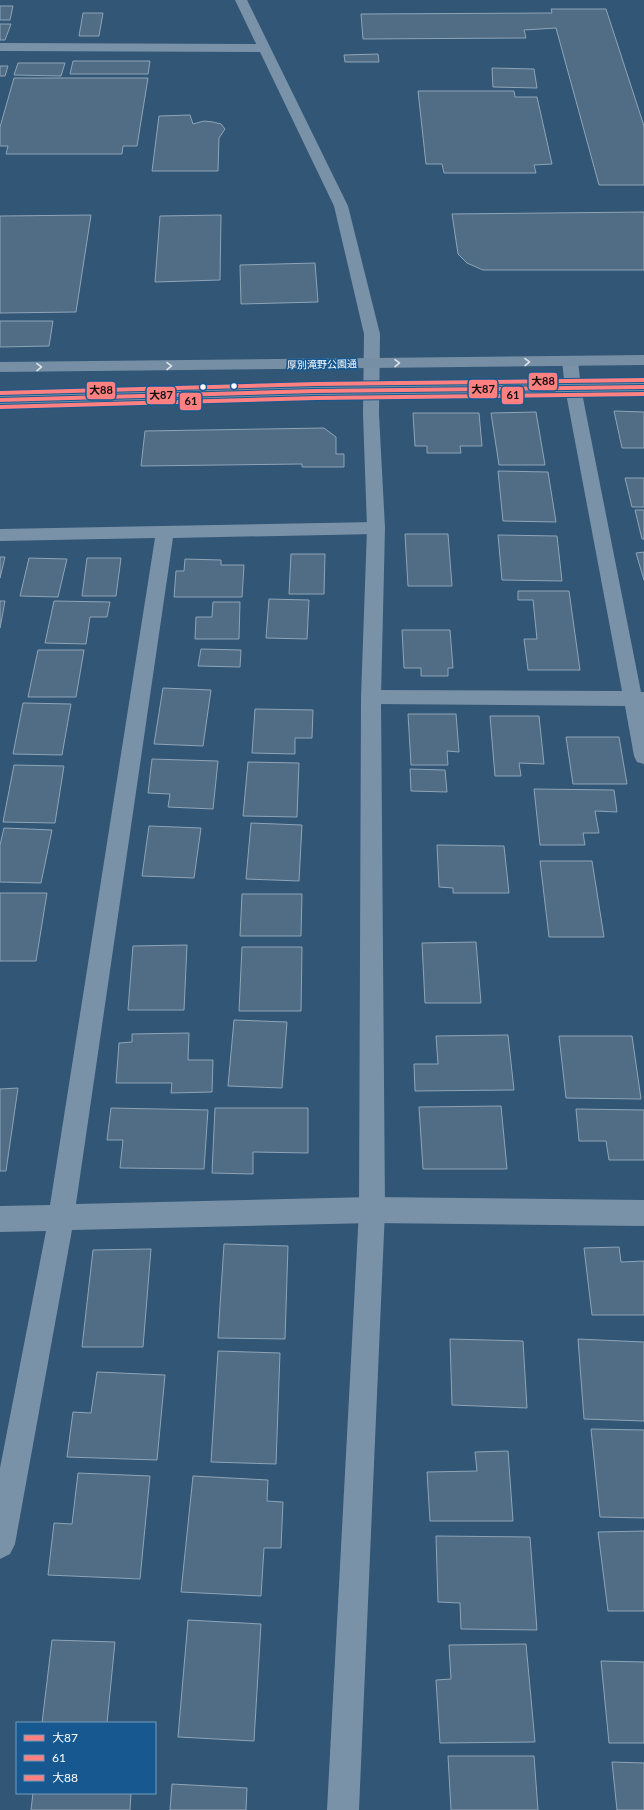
<svg xmlns="http://www.w3.org/2000/svg" width="644" height="1810" viewBox="0 0 644 1810" font-family="Lato,'Noto Sans JP',sans-serif">
<style>
.building{fill:#516d86;stroke:#8fa4b6}
.lines{fill:none;stroke-linecap:round;stroke-linejoin:round}
.minor{fill:#7a92a8;fill-rule:evenodd}
.tertiary{fill:#7a92a8;fill-rule:evenodd}
.secondary{fill:#768fa4;fill-rule:evenodd}
.bus-1-casing{stroke:#175890;stroke-width:6}
.bus-2-casing{stroke:#175890;stroke-width:6}
.bus-3-casing{stroke:#175890;stroke-width:6}
.bus-1{stroke:#ff8080;stroke-width:4}
.bus-2{stroke:#ff8080;stroke-width:4}
.bus-3{stroke:#ff8080;stroke-width:4}
.oneway{stroke:#dde3e8}
.bus-dot{fill:#fff;stroke:#175890;stroke-width:1.5}
.labels{text-anchor:middle;dominant-baseline:central;stroke-width:3.5;stroke-linejoin:round;paint-order:stroke}
.far-street-label{font-size:10px;fill:#fff;stroke:#175890}
.line-badge{stroke:#175890;stroke-width:1.5}
.pale-badge-label{font-size:11px;text-anchor:middle;font-weight:bold;fill:#111}
</style>
<rect width="100%" height="100%" fill="#325675"/>
<!-- building -->
<g class="building">
<polygon points="0,6 13,6 10,20 0,20"/>
<polygon points="551,9 606,9 644,126 644,185 599,185 556,28 524,30 526,38 363,39 361,14 552,13"/>
<polygon points="83,13 103,13 99,36 79,36"/>
<polygon points="0,24 11,24 5,40 0,40"/>
<polygon points="378,54 379,62 345,62 344,55"/>
<polygon points="73,61 150,61 148,74 70,74"/>
<polygon points="18,63 65,63 61,76 14,75"/>
<polygon points="0,66 8,66 5,76 0,76"/>
<polygon points="492,68 534,69 537,88 493,87"/>
<polygon points="14,78 148,78 137,146 123,146 122,154 6,154 8,146 0,146 0,127"/>
<polygon points="418,91 514,91 515,97 537,97 552,164 534,165 536,173 444,173 442,164 426,164"/>
<polygon points="190,115 193,124 204,121 213,122 221,124 225,129 219,138 218,171 152,171 159,116"/>
<polygon points="644,212 644,270 483,270 467,263 458,254 452,214"/>
<polygon points="91,215 76,312 0,313 0,216"/>
<polygon points="221,215 220,280 155,282 160,216"/>
<polygon points="315,263 318,302 241,304 240,265"/>
<polygon points="0,321 53,321 49,346 0,347"/>
<polygon points="614,411 644,412 644,448 622,448"/>
<polygon points="536,412 545,465 499,465 491,413"/>
<polygon points="413,413 479,413 482,446 460,446 461,453 427,453 427,446 415,446"/>
<polygon points="324,428 336,437 336,454 344,454 344,467 302,467 302,464 141,466 145,431"/>
<polygon points="498,471 548,472 556,522 503,521"/>
<polygon points="625,478 644,478 644,507 632,507"/>
<polygon points="635,510 644,510 644,539 642,539"/>
<polygon points="405,534 448,534 452,586 408,586"/>
<polygon points="498,535 557,536 562,581 502,580"/>
<polygon points="644,552 644,580 636,553"/>
<polygon points="291,554 325,554 324,594 289,594"/>
<polygon points="0,557 5,557 0,578"/>
<polygon points="29,558 67,559 58,597 20,596"/>
<polygon points="87,558 121,558 116,596 82,596"/>
<polygon points="185,559 221,560 221,565 244,565 242,597 174,597 176,571 184,571"/>
<polygon points="518,591 569,591 580,670 528,670 524,639 537,639 533,600 518,600"/>
<polygon points="269,599 309,600 307,639 266,638"/>
<polygon points="0,601 5,601 0,628"/>
<polygon points="54,601 110,602 107,617 90,617 86,644 45,643"/>
<polygon points="213,602 240,602 239,639 195,639 196,617 212,617"/>
<polygon points="402,630 450,630 453,668 448,668 448,676 421,676 421,668 404,668"/>
<polygon points="201,649 241,650 240,667 198,666"/>
<polygon points="38,650 84,650 76,697 28,697"/>
<polygon points="163,688 211,690 203,746 154,744"/>
<polygon points="23,703 71,704 62,755 13,754"/>
<polygon points="255,709 313,710 312,738 295,738 295,754 252,753"/>
<polygon points="408,714 456,714 459,752 447,751 448,765 411,765"/>
<polygon points="490,716 539,716 544,764 519,763 521,776 495,776"/>
<polygon points="566,737 619,737 627,784 573,784"/>
<polygon points="152,759 218,761 213,809 168,807 170,794 148,793"/>
<polygon points="248,762 299,763 297,817 243,816"/>
<polygon points="14,765 64,766 55,823 3,822"/>
<polygon points="410,769 445,770 447,792 411,791"/>
<polygon points="534,789 614,790 617,812 595,811 599,833 583,833 585,845 540,845"/>
<polygon points="251,823 302,825 299,881 246,879"/>
<polygon points="149,826 201,828 194,878 142,876"/>
<polygon points="4,828 52,830 41,883 0,882 0,845"/>
<polygon points="437,845 504,846 509,893 453,893 453,888 439,887"/>
<polygon points="540,861 592,861 604,937 549,937"/>
<polygon points="0,893 47,893 36,961 0,961"/>
<polygon points="242,894 302,894 301,936 240,936"/>
<polygon points="476,942 481,1003 425,1003 422,943"/>
<polygon points="187,945 184,1010 128,1010 133,946"/>
<polygon points="242,947 302,947 301,1011 239,1011"/>
<polygon points="234,1020 287,1022 282,1088 228,1086"/>
<polygon points="189,1033 188,1060 213,1060 212,1092 171,1093 172,1083 116,1083 119,1043 132,1042 132,1034"/>
<polygon points="508,1035 514,1090 415,1091 414,1064 438,1064 436,1036"/>
<polygon points="559,1036 632,1036 641,1099 566,1098"/>
<polygon points="18,1088 6,1171 0,1171 0,1089"/>
<polygon points="501,1106 507,1169 423,1169 419,1107"/>
<polygon points="111,1108 208,1110 204,1169 120,1168 123,1140 107,1140"/>
<polygon points="215,1108 308,1108 308,1153 253,1152 253,1174 212,1173"/>
<polygon points="576,1109 644,1110 644,1160 609,1160 606,1141 579,1141"/>
<polygon points="224,1244 288,1246 285,1339 218,1338"/>
<polygon points="619,1247 621,1262 644,1261 644,1315 592,1315 584,1248"/>
<polygon points="151,1249 143,1347 82,1347 93,1250"/>
<polygon points="450,1339 523,1341 527,1408 452,1405"/>
<polygon points="578,1339 644,1342 644,1421 584,1419"/>
<polygon points="218,1351 280,1353 276,1464 211,1462"/>
<polygon points="97,1372 165,1375 157,1460 67,1457 73,1412 91,1413"/>
<polygon points="591,1429 644,1430 644,1518 600,1517"/>
<polygon points="508,1451 513,1521 430,1521 427,1472 477,1471 475,1452"/>
<polygon points="78,1473 150,1476 140,1579 48,1575 54,1523 72,1524"/>
<polygon points="193,1476 268,1480 267,1501 283,1502 281,1548 264,1548 261,1596 181,1592"/>
<polygon points="644,1531 644,1611 608,1611 598,1532"/>
<polygon points="436,1536 530,1537 537,1630 461,1629 460,1603 438,1602"/>
<polygon points="188,1620 261,1624 254,1741 178,1737"/>
<polygon points="52,1640 115,1642 107,1723 42,1723"/>
<polygon points="526,1644 535,1742 440,1743 436,1680 451,1679 449,1645"/>
<polygon points="601,1661 644,1662 644,1743 609,1743"/>
<polygon points="448,1756 534,1756 538,1810 451,1810"/>
<polygon points="612,1762 644,1763 644,1810 617,1810"/>
<polygon points="172,1784 247,1788 246,1810 170,1810"/>
<polygon points="33,1793 131,1793 130,1810 31,1810"/>
</g>
<g class="lines">
<!-- minor -->
<g class="minor">
<polygon points="0,43 263,44 269,48 263,52 0,51"/>
<polygon points="570,356 576,358 578,361 581,388 641,692 644,692 644,764 637,762 634,756 625,706 371,704 364,702 361,697 364,692 371,690 622,691 565,388 562,361 564,358"/>
<polygon points="376,522 382,524 385,528 382,532 376,534 173,538 76,1204 372,1197 644,1200 644,1226 372,1223 72,1230 15,1544 10,1554 0,1559 0,1468 46,1231 0,1232 0,1206 50,1205 155,538 0,541 0,529"/>
</g>
<!-- tertiary -->
<polygon class="tertiary" points="235,0 247,0 348,206 380,334 379,414 385,528 381,697 385,1210 359,1810 327,1810 359,1210 361,697 367,528 363,414 364,334 334,206"/>
<!-- secondary -->
<g class="secondary">
<polygon points="644,355 644,365 0,372 0,362"/>
<polygon points="644,382 644,392 316,396 0,405 0,395 316,386"/>
</g>
<!-- bus-1 casing -->
<g class="bus-1-casing">
<polyline id="bus-1" points="0,400 316,391 644,387"/>
</g>
<!-- bus-2 casing -->
<g class="bus-2-casing">
<polyline id="bus-2" points="0,407 316,398 644,394"/>
</g>
<!-- bus-3 casing -->
<g class="bus-3-casing">
<polyline id="bus-3" points="0,393 316,384 644,380"/>
</g>
<!-- bus-1 -->
<use href="#bus-1" class="bus-1"/>
<!-- bus-2 -->
<use href="#bus-2" class="bus-2"/>
<!-- bus-3 -->
<use href="#bus-3" class="bus-3"/>
</g>
<!-- one-way arrows -->
<defs><path id="oneway-chevron" d="M-2-3.5L2.5 0L-2 3.5" fill="none" stroke-width="1.6" stroke-linecap="round" stroke-linejoin="round"/></defs>
<g class="oneway">
<use href="#oneway-chevron" transform="translate(527 362) rotate(-1)"/>
<use href="#oneway-chevron" transform="translate(397 363) rotate(-1)"/>
<use href="#oneway-chevron" transform="translate(169 366) rotate(-1)"/>
<use href="#oneway-chevron" transform="translate(39 367) rotate(-1)"/>
</g>
<!-- markers -->
<g class="bus-dot">
<circle cx="234" cy="386" r="3.5"/>
<circle cx="203" cy="387" r="3.5"/>
</g>
<g class="labels">
<!-- far-street labels -->
<g class="far-street-label">
<text transform="translate(322 364) rotate(-1)">厚別滝野公園通</text>
</g>
</g>
<g class="line-badge">
<rect x="528" y="372" width="30" height="19" rx="4" fill="#ff8080"/>
<rect x="468" y="379" width="30" height="20" rx="4" fill="#ff8080"/>
<rect x="86" y="381" width="30" height="19" rx="4" fill="#ff8080"/>
<rect x="146" y="386" width="30" height="19" rx="4" fill="#ff8080"/>
<rect x="501" y="386" width="23" height="19" rx="4" fill="#ff8080"/>
<rect x="179" y="392" width="23" height="19" rx="4" fill="#ff8080"/>
</g>
<g class="pale-badge-label">
<text x="543" y="385">大88</text>
<text x="483" y="393">大87</text>
<text x="101" y="394">大88</text>
<text x="161" y="399">大87</text>
<text x="513" y="399">61</text>
<text x="191" y="405">61</text>
</g>
<!-- legend -->
<rect x="16" y="1722" width="140" height="72" fill="#175890" stroke="#749bbc"/>
<rect x="24" y="1735" width="20" height="6" fill="#ff8080" stroke="#749bbc"/>
<text x="52" y="1742" font-size="12" fill="#ffffff">大87</text>
<rect x="24" y="1755" width="20" height="6" fill="#ff8080" stroke="#749bbc"/>
<text x="52" y="1762" font-size="12" fill="#ffffff">61</text>
<rect x="24" y="1775" width="20" height="6" fill="#ff8080" stroke="#749bbc"/>
<text x="52" y="1782" font-size="12" fill="#ffffff">大88</text>
</svg>
